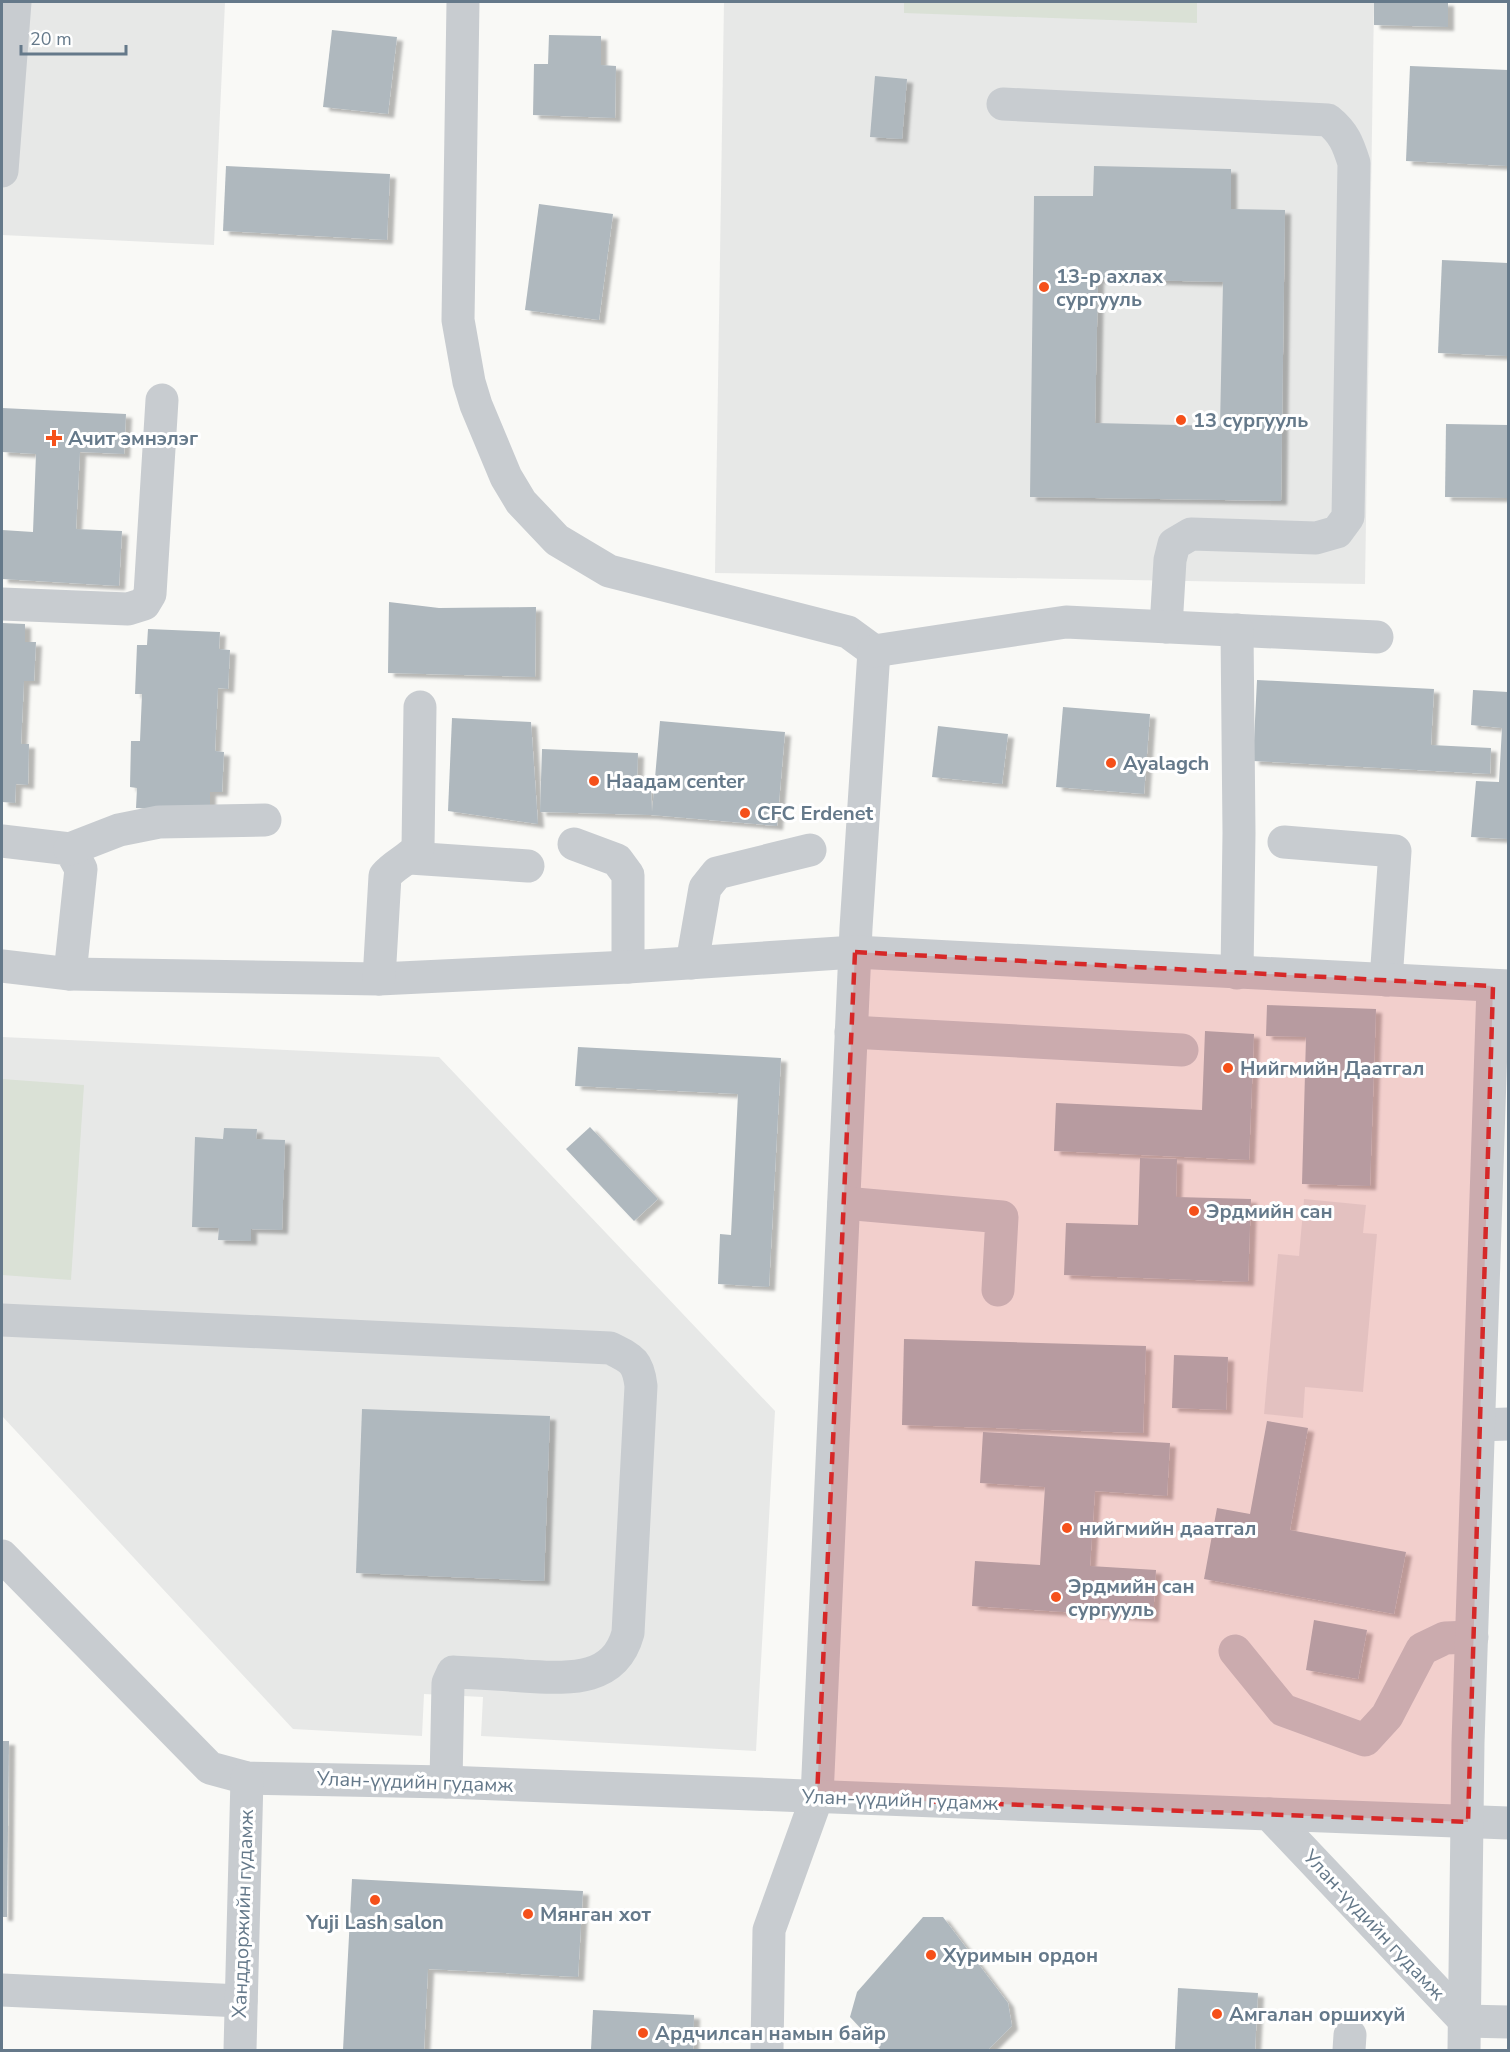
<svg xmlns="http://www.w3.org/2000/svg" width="1510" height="2052" viewBox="0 0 1510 2052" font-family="'Nunito Sans',sans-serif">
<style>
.built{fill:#e7e8e7}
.green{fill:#dae1d6}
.building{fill:#afb8be;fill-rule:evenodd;filter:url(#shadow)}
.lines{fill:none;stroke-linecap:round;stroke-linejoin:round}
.minor{stroke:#c8ccd0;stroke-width:33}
.marked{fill:#d62828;fill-opacity:0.2;stroke:#d62828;stroke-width:4.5;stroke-dasharray:12 8;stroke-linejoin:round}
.poi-dot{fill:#f5501a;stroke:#fff;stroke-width:2}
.labels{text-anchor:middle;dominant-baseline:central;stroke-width:6;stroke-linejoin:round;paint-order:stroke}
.poi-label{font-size:20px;font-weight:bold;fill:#65798a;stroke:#fff;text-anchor:start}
.street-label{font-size:20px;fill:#65798a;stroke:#fff}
</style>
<defs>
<filter id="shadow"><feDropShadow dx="6" dy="4" stdDeviation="1.5" flood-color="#0004"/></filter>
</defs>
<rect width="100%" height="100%" fill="#f9f9f6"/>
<!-- built -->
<g class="built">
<polygon points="2,2 225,2 214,245 2,235"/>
<polygon points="724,2 1374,2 1365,584 715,573"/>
<polygon points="2,1037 439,1057 775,1411 756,1751 481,1736 483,1697 424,1694 422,1736 293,1729 2,1416"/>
<polygon points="1304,1199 1366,1205 1363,1233 1377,1234 1363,1392 1305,1387 1303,1418 1264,1414 1278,1254 1299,1256"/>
</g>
<!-- green -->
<g class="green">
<polygon points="904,2 1197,2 1197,23 904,13"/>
<polygon points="2,1079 84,1085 71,1280 2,1275"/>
</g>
<!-- building -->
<g class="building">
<polygon points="1374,2 1448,2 1448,27 1374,25"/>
<polygon points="332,30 397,37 388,114 323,107"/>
<polygon points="549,35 601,36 601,65 616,66 615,118 533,115 534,64 548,64"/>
<polygon points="1410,66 1508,70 1508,166 1406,161"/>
<polygon points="875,76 907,79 902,139 870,137"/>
<polygon points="226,166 390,174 387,240 223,231"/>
<path d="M 1094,166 L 1231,169 L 1231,209 L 1285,210 L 1281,501 L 1030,497 L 1034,196 L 1093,196 ZM 1098,279 L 1223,282 L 1220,426 L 1095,423 Z"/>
<polygon points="539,204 613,214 599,320 525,310"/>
<polygon points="1442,260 1508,263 1508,356 1438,353"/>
<polygon points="2,408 126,414 124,454 80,452 76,529 122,531 119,586 2,579 2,530 33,532 36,454 2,452"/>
<polygon points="1446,424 1508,425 1508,498 1445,497"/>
<polygon points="389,602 439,608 536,607 535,677 388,673"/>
<polygon points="2,623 25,624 25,642 36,642 34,681 24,681 21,744 29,744 28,785 16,784 15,803 2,802"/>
<polygon points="148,629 220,632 219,649 230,650 228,689 218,688 215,751 224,752 222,792 210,792 210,811 136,808 137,788 130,787 131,741 140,741 142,694 135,694 137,645 147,645"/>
<polygon points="1257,680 1434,689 1431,745 1491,748 1490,774 1253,761"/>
<polygon points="1473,690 1508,692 1508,839 1471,837 1476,781 1499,782 1502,728 1471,725"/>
<polygon points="1063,707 1150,714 1144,794 1056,787"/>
<polygon points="452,718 531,722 538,824 448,811"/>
<polygon points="660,721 785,732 777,826 651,815 540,812 542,749 638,753 637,787 651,788 652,812"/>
<polygon points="938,726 1008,734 1002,784 932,777"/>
<polygon points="1267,1005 1376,1009 1370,1186 1302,1184 1306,1037 1266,1036"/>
<polygon points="1205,1031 1254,1034 1249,1160 1054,1151 1056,1103 1202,1110"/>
<polygon points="578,1047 781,1058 769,1287 718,1284 720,1234 731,1235 738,1094 575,1086"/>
<polygon points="590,1127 658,1199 634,1221 566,1149"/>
<polygon points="224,1128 257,1129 256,1139 285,1140 282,1230 251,1229 251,1241 218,1240 219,1228 192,1227 195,1137 223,1139"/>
<polygon points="1140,1158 1177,1159 1176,1197 1251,1199 1248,1282 1064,1275 1066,1223 1138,1225"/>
<polygon points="904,1339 1146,1346 1143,1433 902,1425"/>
<polygon points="1174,1355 1228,1357 1226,1410 1172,1408"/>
<polygon points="362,1409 550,1416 544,1581 356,1573"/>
<polygon points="1267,1421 1308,1428 1290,1530 1406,1552 1394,1614 1204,1579 1217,1508 1250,1514"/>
<polygon points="983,1432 1170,1443 1167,1496 1095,1491 1090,1566 1156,1570 1153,1618 972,1606 975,1561 1040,1565 1045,1487 980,1483"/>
<polygon points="1314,1620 1367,1630 1358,1679 1306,1670"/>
<polygon points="2,1741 9,1741 7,1917 2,1917"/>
<polygon points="352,1879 583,1891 578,1977 428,1969 424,2050 343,2050"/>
<polygon points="923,1917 943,1917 1008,2003 1012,2026 988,2050 881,2050 850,2017 857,1992"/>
<polygon points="1178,1988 1258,1993 1255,2050 1175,2050"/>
<polygon points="593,2010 694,2015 693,2050 591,2050"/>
</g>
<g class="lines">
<!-- minor -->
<g class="minor">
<polyline points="463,2 458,320 469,382 476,405 506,477 521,502 557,540 609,571 848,632 874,651 856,928 817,1797 769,1930 767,2050"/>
<path d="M 1003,104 L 1328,120 C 1344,133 1348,144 1354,163 L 1348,517 L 1337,532 L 1316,538 L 1191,534 L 1174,544 L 1170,560 L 1166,627"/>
<polyline points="2,171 15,2"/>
<polyline points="2,604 128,609 144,604 150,594 162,400"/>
<polyline points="874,651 1066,622 1377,637"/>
<polyline points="2,841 70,849 81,869 70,974"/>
<polyline points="1284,842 1395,851 1386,980"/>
<polyline points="574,844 617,860 628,875 628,967"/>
<polyline points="70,849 119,830 159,822 265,820"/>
<polyline points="410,858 528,866"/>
<polyline points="692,963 705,888 717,873 810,850"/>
<polyline points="2,966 70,974 379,979 628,967 855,952 1508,986"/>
<polyline points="1237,973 1239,833 1237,630"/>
<path d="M 379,979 L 385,876 C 395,864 408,860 418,848 L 420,707"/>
<polyline points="851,1032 1182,1050"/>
<polyline points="844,1203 1002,1217 998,1290"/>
<path d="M 2,1320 L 610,1348 C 632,1359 638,1361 641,1386 L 628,1633 C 614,1684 566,1678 523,1676 C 500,1674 476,1673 453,1672 L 448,1683 L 446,1782"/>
<polyline points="1479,1425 1508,1424"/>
<polyline points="2,1556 210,1768 247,1778 446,1782 1269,1814 1465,2021"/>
<polyline points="1235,1651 1283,1710 1365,1740 1387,1716 1422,1649 1445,1638 1472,1637"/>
<polyline points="1269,1814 1508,1823"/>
<polyline points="2,1990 241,2001"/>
<polyline points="1465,2021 1508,2022"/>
<polyline points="240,2050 247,1778"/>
<polyline points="1349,2050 1350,2035"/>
<polyline points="1464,2050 1468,1743 1493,986"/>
</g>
</g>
<!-- marked area -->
<path class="marked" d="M 855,952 L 1493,986 L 1468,1822 L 817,1797 Z"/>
<!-- markers -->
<g class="poi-dot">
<circle cx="1044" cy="287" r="6"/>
<circle cx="1181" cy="420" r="6"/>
<path d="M51 429h6v6h6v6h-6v6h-6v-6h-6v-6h6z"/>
<circle cx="1111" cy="763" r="6"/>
<circle cx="594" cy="781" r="6"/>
<circle cx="745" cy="813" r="6"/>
<circle cx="1228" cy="1068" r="6"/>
<circle cx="1194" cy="1211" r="6"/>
<circle cx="1067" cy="1528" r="6"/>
<circle cx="1056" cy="1597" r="6"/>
<circle cx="375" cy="1900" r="6"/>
<circle cx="528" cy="1914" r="6"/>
<circle cx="931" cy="1955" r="6"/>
<circle cx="1217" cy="2014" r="6"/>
<circle cx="643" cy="2033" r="6"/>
</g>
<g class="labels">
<!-- poi labels -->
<g class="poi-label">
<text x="1056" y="276">13-р ахлах<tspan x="1056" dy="23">сургууль</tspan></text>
<text x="1193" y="420">13 сургууль</text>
<text x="68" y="438">Ачит эмнэлэг</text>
<text x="1123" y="763">Ayalagch</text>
<text x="606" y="781">Наадам center</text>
<text x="757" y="813">CFC Erdenet</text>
<text x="1240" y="1068">Нийгмийн Даатгал</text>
<text x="1206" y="1211">Эрдмийн сан</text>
<text x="1079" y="1528">нийгмийн даатгал</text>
<text x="1068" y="1586">Эрдмийн сан<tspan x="1068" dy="23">сургууль</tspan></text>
<text x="540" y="1914">Мянган хот</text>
<text x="375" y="1922" text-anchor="middle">Yuji Lash salon</text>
<text x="943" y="1955">Хуримын ордон</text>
<text x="1229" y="2014">Амгалан оршихуй</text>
<text x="655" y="2033">Ардчилсан намын байр</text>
</g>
<!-- street labels -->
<g class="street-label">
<text transform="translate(415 1782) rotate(2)">Улан-үүдийн гудамж</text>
<text transform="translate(900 1800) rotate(2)">Улан-үүдийн гудамж</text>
<text transform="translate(243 1914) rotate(-88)">Ханддоржийн гудамж</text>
<text transform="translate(1374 1925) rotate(47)">Улан-үүдийн гудамж</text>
</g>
</g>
<!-- border -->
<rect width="1510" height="2052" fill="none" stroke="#65798a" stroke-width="6"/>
<!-- scale -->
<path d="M21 45v9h105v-9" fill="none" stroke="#65798a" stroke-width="3"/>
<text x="30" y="45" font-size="18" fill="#65798a" stroke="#ffffff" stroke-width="4.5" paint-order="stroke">20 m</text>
</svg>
